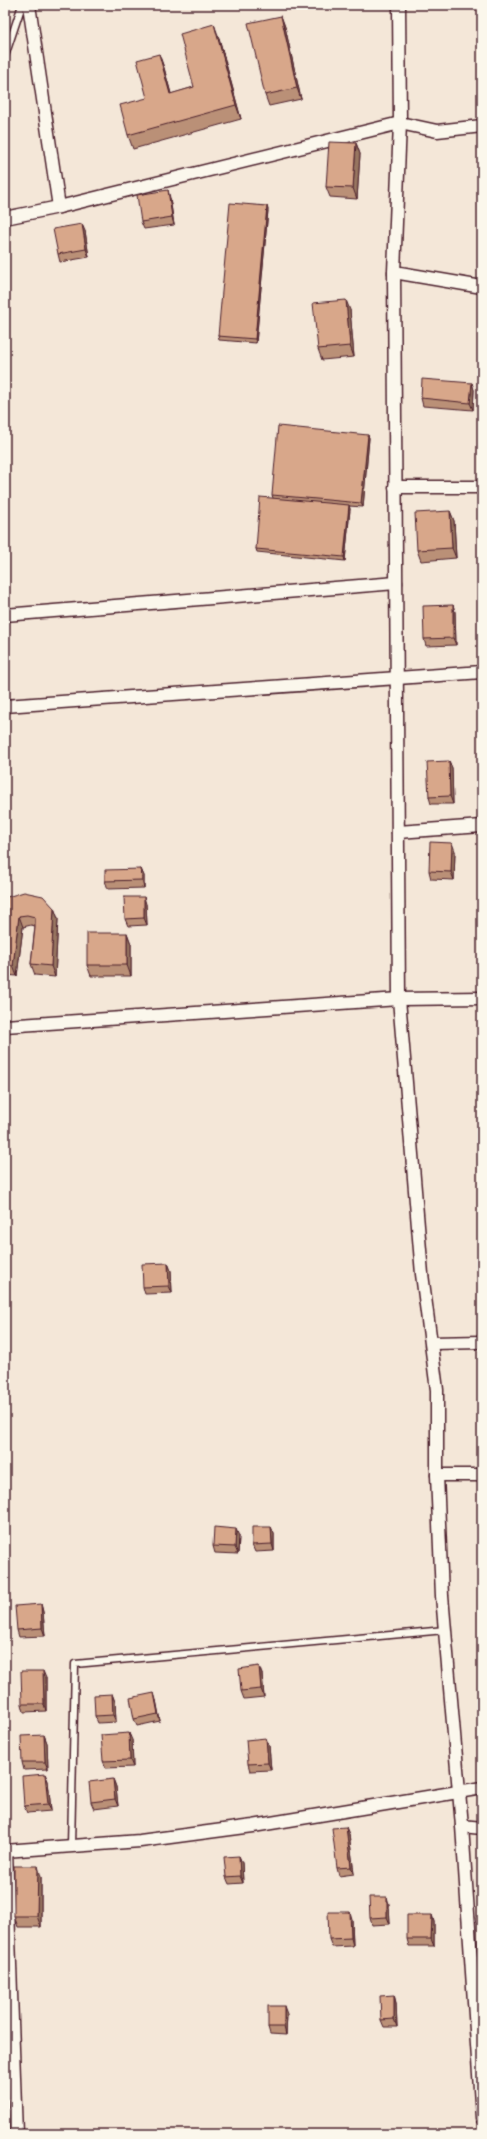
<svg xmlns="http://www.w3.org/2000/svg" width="487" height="2139" viewBox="0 0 487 2139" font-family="'Balsamiq Sans',sans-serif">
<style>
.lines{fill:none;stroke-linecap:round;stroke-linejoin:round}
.lane-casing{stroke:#4a1f2b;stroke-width:9}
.street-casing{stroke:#4a1f2b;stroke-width:15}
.lane{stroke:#fbf7ec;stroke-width:6}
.street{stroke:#fbf7ec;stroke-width:12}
.wall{fill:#ba9077;stroke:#4a1f2b}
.shaded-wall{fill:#977561;stroke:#4a1f2b}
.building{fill:#d8a78a;stroke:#4a1f2b}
</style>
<rect width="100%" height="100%" fill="#f4e7d8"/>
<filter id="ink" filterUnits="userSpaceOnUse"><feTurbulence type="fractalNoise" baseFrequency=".025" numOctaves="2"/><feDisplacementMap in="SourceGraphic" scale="8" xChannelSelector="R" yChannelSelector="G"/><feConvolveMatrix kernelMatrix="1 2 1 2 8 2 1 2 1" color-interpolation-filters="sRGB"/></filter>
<g filter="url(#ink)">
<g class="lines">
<!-- lane casing -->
<g class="lane-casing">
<g id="lane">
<polyline points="5,56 22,5"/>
<polyline points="71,1846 75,1664 445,1630"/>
</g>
</g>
<!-- street casing -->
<g class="street-casing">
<g id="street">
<polyline points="29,5 59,207"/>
<polyline points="399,5 400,123 394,272 399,999 422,1274 437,1390 437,1475 442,1596 462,1826 482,2118"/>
<polyline points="5,218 59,207 400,123 437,131 482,126"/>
<polyline points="394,272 482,287"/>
<polyline points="395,487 482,487"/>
<polyline points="5,615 396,583"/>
<polyline points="5,706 482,672"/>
<polyline points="398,832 482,826"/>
<polyline points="5,1026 399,999 482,998"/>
<polyline points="432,1343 482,1342"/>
<polyline points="437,1475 482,1475"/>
<polyline points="462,1826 482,1828"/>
<polyline points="5,1851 140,1841 253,1826 482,1788"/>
<polyline points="6,1851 16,2134"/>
</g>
</g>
<!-- lane -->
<use href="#lane" class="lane"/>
<!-- street -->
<use href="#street" class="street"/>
</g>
<!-- wall -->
<g class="wall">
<polygon points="281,16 285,27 301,99 269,106 265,95"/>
<polygon points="219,38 241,119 133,149 128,135 147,98 159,54 164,68 171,94 194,87"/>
<polygon points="356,143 360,154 357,199 330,197 326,187"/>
<polygon points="170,198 174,225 144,229 141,222"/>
<polygon points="267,206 268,210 256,343 219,340 218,336"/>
<polygon points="85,231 89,257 60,262 58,254"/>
<polygon points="350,310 354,357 322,360 318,349"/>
<polygon points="472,383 474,390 473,410 423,406 421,398"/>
<polygon points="368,435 369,438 363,507 349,506 350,509 345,561 257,552 256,549 273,498 272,495"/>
<polygon points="450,511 454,521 456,558 421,561 417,550"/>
<polygon points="453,605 455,612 456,645 426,646 424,639"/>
<polygon points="449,761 452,768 453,804 431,804 429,797"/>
<polygon points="455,851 454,880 431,879 429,871"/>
<polygon points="141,869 144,876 144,888 108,889 105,881"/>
<polygon points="5,901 54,908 58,919 55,977 35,975 31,964 35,926 31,925 23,927 17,976 5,975"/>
<polygon points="146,904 147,925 128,926 125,919"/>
<polygon points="127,933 131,944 131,976 91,976 87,965"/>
<polygon points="168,1263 171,1271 172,1293 145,1294 143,1287"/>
<polygon points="271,1527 274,1534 274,1551 255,1552 252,1545"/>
<polygon points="239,1536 238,1554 215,1553 213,1546"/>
<polygon points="41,1604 43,1612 45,1636 19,1637 17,1630"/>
<polygon points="262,1674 264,1697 244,1699 241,1691"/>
<polygon points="46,1678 46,1711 24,1712 22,1704"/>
<polygon points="112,1694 115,1702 116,1722 98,1723 95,1716"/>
<polygon points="156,1700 160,1721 137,1726 134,1719"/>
<polygon points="44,1735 47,1743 48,1769 24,1770 22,1762"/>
<polygon points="132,1740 133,1767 106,1768 103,1761"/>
<polygon points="269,1746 271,1770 250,1771 248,1764"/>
<polygon points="45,1774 48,1781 51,1811 27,1813 24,1806"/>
<polygon points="113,1779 116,1787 118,1806 94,1809 91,1802"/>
<polygon points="349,1834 354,1874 339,1876 337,1868"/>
<polygon points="239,1856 242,1863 243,1883 229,1884 226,1877"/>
<polygon points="41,1877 41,1927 18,1927 14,1916"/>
<polygon points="389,1904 390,1924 372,1925 370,1918"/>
<polygon points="432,1915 434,1922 434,1946 409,1946 407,1939"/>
<polygon points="352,1919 353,1946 332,1947 329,1939"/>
<polygon points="394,1995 396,2003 397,2027 384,2027 381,2020"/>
<polygon points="287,2014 286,2035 270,2034 268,2027"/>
</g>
<!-- shaded-wall -->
<g class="shaded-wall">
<polygon points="281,16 285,27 301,99 297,88"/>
<polygon points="214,24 219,38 241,119 236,105"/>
<polygon points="159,54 164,68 175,108 170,94"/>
<polygon points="356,143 360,154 357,199 353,188"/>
<polygon points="168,190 170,198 174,225 172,217"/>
<polygon points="267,206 268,210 256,343 255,339"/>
<polygon points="82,224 85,231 89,257 86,249"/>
<polygon points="346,300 350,310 354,357 350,346"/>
<polygon points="472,383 474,390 473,410 470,403"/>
<polygon points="368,435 369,438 363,507 361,503"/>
<polygon points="349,505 350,509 345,561 344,557"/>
<polygon points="450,511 454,521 456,558 452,548"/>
<polygon points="453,605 455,612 456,645 453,638"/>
<polygon points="449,761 452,768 453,804 450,796"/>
<polygon points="452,843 455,851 454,880 451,872"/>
<polygon points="141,869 144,876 144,888 142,880"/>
<polygon points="144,897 146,904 147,925 144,918"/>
<polygon points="54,908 58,919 55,977 51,966"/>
<polygon points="19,916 23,927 17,976 13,966"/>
<polygon points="127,933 131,944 131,976 127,965"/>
<polygon points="168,1263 171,1271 172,1293 169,1286"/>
<polygon points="271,1527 274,1534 274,1551 272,1544"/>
<polygon points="236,1529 239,1536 238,1554 235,1547"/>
<polygon points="41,1604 43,1612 45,1636 42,1628"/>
<polygon points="259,1666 262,1674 264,1697 261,1689"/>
<polygon points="43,1671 46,1678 46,1711 44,1704"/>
<polygon points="154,1693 156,1700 160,1721 158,1714"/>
<polygon points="112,1694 115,1702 116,1722 113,1715"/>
<polygon points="129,1733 132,1740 133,1767 130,1760"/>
<polygon points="44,1735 47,1743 48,1769 45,1762"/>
<polygon points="266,1738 269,1746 271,1770 268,1763"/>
<polygon points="45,1774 48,1781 51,1811 48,1804"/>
<polygon points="113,1779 116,1787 118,1806 115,1799"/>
<polygon points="346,1827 349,1834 354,1874 351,1867"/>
<polygon points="239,1856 242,1863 243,1883 240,1876"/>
<polygon points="38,1866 41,1877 41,1927 37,1916"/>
<polygon points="387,1897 389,1904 390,1924 387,1917"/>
<polygon points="350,1912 352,1919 353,1946 351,1938"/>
<polygon points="432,1915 434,1922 434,1946 431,1939"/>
<polygon points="394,1995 396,2003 397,2027 394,2019"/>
<polygon points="284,2006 287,2014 286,2035 284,2027"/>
</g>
<!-- building -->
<g class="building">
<polygon points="281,16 297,88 265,95 248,23"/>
<polygon points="214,24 236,105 128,135 120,105 147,98 137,60 159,54 170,94 194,87 180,34"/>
<polygon points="329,142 356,143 353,188 326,187"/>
<polygon points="168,190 172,217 141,222 137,195"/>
<polygon points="230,203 267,206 255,339 218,336"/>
<polygon points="82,224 86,249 58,254 53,229"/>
<polygon points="346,300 350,346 318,349 313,303"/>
<polygon points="422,379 472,383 470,403 421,398"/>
<polygon points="278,426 368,435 361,503 272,495"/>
<polygon points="260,497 349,505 344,557 256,549"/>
<polygon points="450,511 452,548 417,550 415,513"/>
<polygon points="453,605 453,638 424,639 423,606"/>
<polygon points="449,761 450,796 429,797 427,762"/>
<polygon points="430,842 452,843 451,872 429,871"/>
<polygon points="141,869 142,880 105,881 105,870"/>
<polygon points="24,892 43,896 54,908 51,966 31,964 35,928 35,917 27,915 19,916 13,966 5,965 5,901 7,897"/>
<polygon points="124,897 144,897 144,918 125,919"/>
<rect x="87" y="933" width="40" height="32"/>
<polygon points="168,1263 169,1286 143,1287 142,1264"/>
<polygon points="214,1527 236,1529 235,1547 213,1546"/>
<polygon points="252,1527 271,1527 272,1544 252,1545"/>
<polygon points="41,1604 42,1628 17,1630 15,1606"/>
<polygon points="259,1666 261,1689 241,1691 239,1669"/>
<polygon points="21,1671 43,1671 44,1704 22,1704"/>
<polygon points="154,1693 158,1714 134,1719 130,1698"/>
<polygon points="112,1694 113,1715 95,1716 94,1695"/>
<polygon points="129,1733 130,1760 103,1761 101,1735"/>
<polygon points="44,1735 45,1762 22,1762 21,1736"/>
<polygon points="266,1738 268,1763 248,1764 246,1740"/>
<polygon points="45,1774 48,1804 24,1806 22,1776"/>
<polygon points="113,1779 115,1799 91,1802 89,1782"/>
<polygon points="346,1827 351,1867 337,1868 332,1828"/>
<polygon points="239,1856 240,1876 226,1877 224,1857"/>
<polygon points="14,1866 38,1866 37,1916 14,1916"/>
<polygon points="369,1897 387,1897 387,1917 370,1918"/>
<polygon points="328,1912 350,1912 351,1938 329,1939"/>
<polygon points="407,1915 432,1915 431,1939 407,1939"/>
<polygon points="394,1995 394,2019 381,2020 380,1996"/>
<rect x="268" y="2006" width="16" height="21"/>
</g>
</g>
<!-- margin -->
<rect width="487" height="2139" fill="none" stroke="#fbf7ec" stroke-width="20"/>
<rect x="10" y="10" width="467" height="2119" fill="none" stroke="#4a1f2b" stroke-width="1.5" filter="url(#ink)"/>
</svg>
